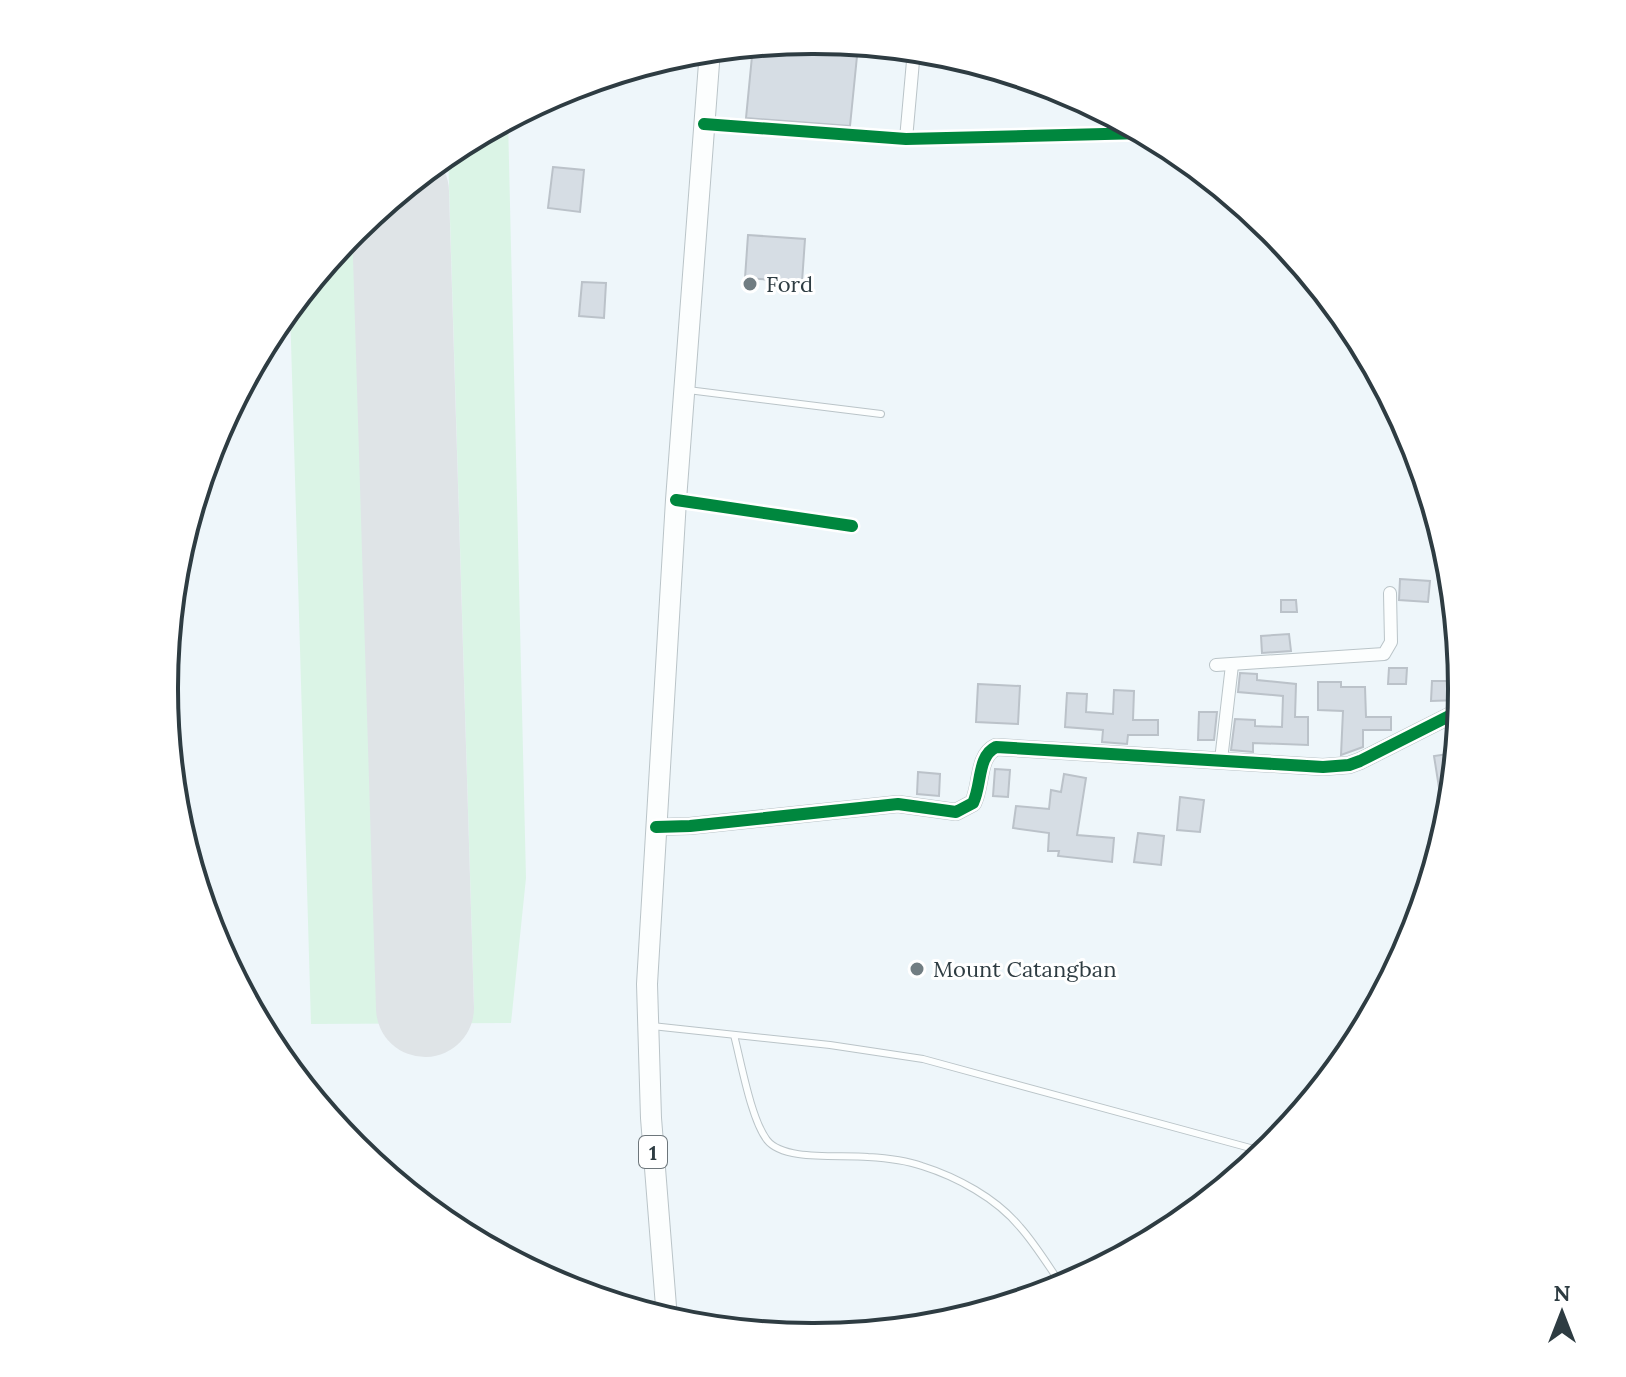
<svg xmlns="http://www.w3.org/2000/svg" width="1626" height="1377" viewBox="0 0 1626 1377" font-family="Lora,serif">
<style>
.green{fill:#dbf4e6}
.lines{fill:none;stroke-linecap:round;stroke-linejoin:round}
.runway{stroke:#dfe4e7;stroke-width:98}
.building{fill:#d6dde4;stroke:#bbc2c9;stroke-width:2}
.service-casing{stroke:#bac4c8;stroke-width:8}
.minor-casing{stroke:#bac4c8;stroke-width:14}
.tertiary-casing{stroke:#bac4c8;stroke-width:18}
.trunk-casing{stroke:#bac4c8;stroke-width:22}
.service{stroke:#fcfefe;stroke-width:6}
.minor{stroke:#fcfefe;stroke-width:12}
.tertiary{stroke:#fcfefe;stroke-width:16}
.trunk{stroke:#fcfefe;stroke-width:20}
.cycleway-casing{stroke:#fff;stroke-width:17}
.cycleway{stroke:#00873e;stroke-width:12}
.poi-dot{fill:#717d82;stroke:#fff;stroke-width:3}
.labels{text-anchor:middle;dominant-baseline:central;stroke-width:6;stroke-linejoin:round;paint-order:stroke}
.shield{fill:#fff;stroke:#6d767b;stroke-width:2}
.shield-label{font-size:20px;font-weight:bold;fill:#2e3c42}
.poi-label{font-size:22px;fill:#2e3c42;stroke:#fff;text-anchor:start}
.rim{fill:none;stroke:#2e3c42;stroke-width:4}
</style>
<rect width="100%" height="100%" fill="#eef6fa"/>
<!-- green -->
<polygon class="green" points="508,120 526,878 511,1023 311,1024 290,308 354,231 377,1008 474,1006 448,153"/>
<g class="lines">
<!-- runway -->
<polyline class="runway" points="400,192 425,1008"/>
</g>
<!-- building -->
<g class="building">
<polygon points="784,43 857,56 850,126 746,118 753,46"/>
<polygon points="553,167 584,170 580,212 548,208"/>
<polygon points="748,235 805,239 802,282 745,278"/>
<polygon points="582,282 606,283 604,318 579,316"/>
<polygon points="1400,579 1430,581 1428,602 1399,600"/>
<polygon points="1281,600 1296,600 1297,612 1281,612"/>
<polygon points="1289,634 1291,651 1262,653 1261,636"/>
<polygon points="1455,657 1458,657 1460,700 1431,701 1432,681 1451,681"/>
<polygon points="1389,668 1407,668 1406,684 1388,684"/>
<polygon points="1240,673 1257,674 1257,680 1296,684 1295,717 1308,717 1308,745 1253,743 1253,752 1231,750 1235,719 1255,720 1255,726 1282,727 1283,696 1238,692"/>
<polygon points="1318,682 1341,682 1341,687 1365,687 1366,717 1391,717 1391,730 1363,730 1363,747 1341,755 1343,711 1318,710"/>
<polygon points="978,684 1020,686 1018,724 976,722"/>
<polygon points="1114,690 1134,691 1133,720 1158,720 1158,735 1128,735 1127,744 1102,742 1103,730 1065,727 1067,693 1087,694 1086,712 1113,714"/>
<polygon points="1199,712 1217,712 1214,740 1198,740"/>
<polygon points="1455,753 1451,792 1440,794 1434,756"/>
<polygon points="995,769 1010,770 1008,797 993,796"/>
<polygon points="918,772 940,774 939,796 917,794"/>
<polygon points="1064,774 1086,778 1077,835 1114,838 1112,862 1058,856 1059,851 1048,851 1049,833 1013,828 1016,806 1049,809 1051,790 1061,792"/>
<polygon points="1180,797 1204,800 1200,832 1177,830"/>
<polygon points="1138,833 1164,836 1161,865 1134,862"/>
</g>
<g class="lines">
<!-- service casing -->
<g class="service-casing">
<g id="service">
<polyline points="688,390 881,414"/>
<polyline points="652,1026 830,1045 923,1059 1265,1152"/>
<path d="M 734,1035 C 741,1062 751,1119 767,1140 C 784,1162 842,1154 868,1157 C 885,1158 905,1160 922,1166 C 957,1177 996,1198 1020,1227 C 1036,1245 1049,1267 1063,1287"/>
</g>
</g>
<!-- minor casing -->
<g class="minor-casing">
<g id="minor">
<polyline points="704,124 906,139 1144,133"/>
<polyline points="906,139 914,50"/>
<polyline points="676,500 852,526"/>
<polyline points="1216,665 1384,654 1391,642 1390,593"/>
<polyline points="1221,760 1232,665"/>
</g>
</g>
<!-- tertiary casing -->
<g class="tertiary-casing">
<path id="tertiary" d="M 656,827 L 690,826 L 898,804 L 956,812 L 973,803 C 982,785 977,756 996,747 L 1323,767 L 1349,765 L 1360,761 L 1459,711"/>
</g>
<!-- trunk casing -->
<g class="trunk-casing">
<polyline id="trunk" points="667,1319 651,1118 647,984 676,500 710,50"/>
</g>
<!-- service -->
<use href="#service" class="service"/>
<!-- minor -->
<use href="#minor" class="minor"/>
<!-- tertiary -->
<use href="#tertiary" class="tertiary"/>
<!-- trunk -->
<use href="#trunk" class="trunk"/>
<!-- cycleway casing -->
<g class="cycleway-casing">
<g id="cycleway">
<polyline points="704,124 906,139 1144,133"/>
<polyline points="676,500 852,526"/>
<path d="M 656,827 L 690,826 L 898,804 L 956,812 L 973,803 C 982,785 977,756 996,747 L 1323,767 L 1349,765 L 1360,761 L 1459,711"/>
</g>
</g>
<!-- cycleway -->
<use href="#cycleway" class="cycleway"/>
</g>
<!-- markers -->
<g class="poi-dot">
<circle cx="750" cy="284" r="8"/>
<circle cx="917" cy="969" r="8"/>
</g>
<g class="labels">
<!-- shield labels -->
<rect class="shield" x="639" y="1136" width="28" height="32" rx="6"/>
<g class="shield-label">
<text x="653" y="1152">1</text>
</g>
<!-- poi labels -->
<g class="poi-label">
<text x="766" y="284">Ford</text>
<text x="933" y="969">Mount Catangban</text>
</g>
</g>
<!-- crop -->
<path d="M0 0H1626V1377H0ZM812 54H814A634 634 0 0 1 1448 688V689A634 634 0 0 1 814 1323H812A634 634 0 0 1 178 689V688A634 634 0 0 1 812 54Z" fill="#fff" fill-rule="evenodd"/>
<path class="rim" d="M812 54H814A634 634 0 0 1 1448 688V689A634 634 0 0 1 814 1323H812A634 634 0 0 1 178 689V688A634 634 0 0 1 812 54Z"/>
<!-- north arrow -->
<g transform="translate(1562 1313)" stroke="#ffffff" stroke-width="6" paint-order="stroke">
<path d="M0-6L14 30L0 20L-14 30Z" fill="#2e3c42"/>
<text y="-12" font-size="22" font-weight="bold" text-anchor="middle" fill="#2e3c42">N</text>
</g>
</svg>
